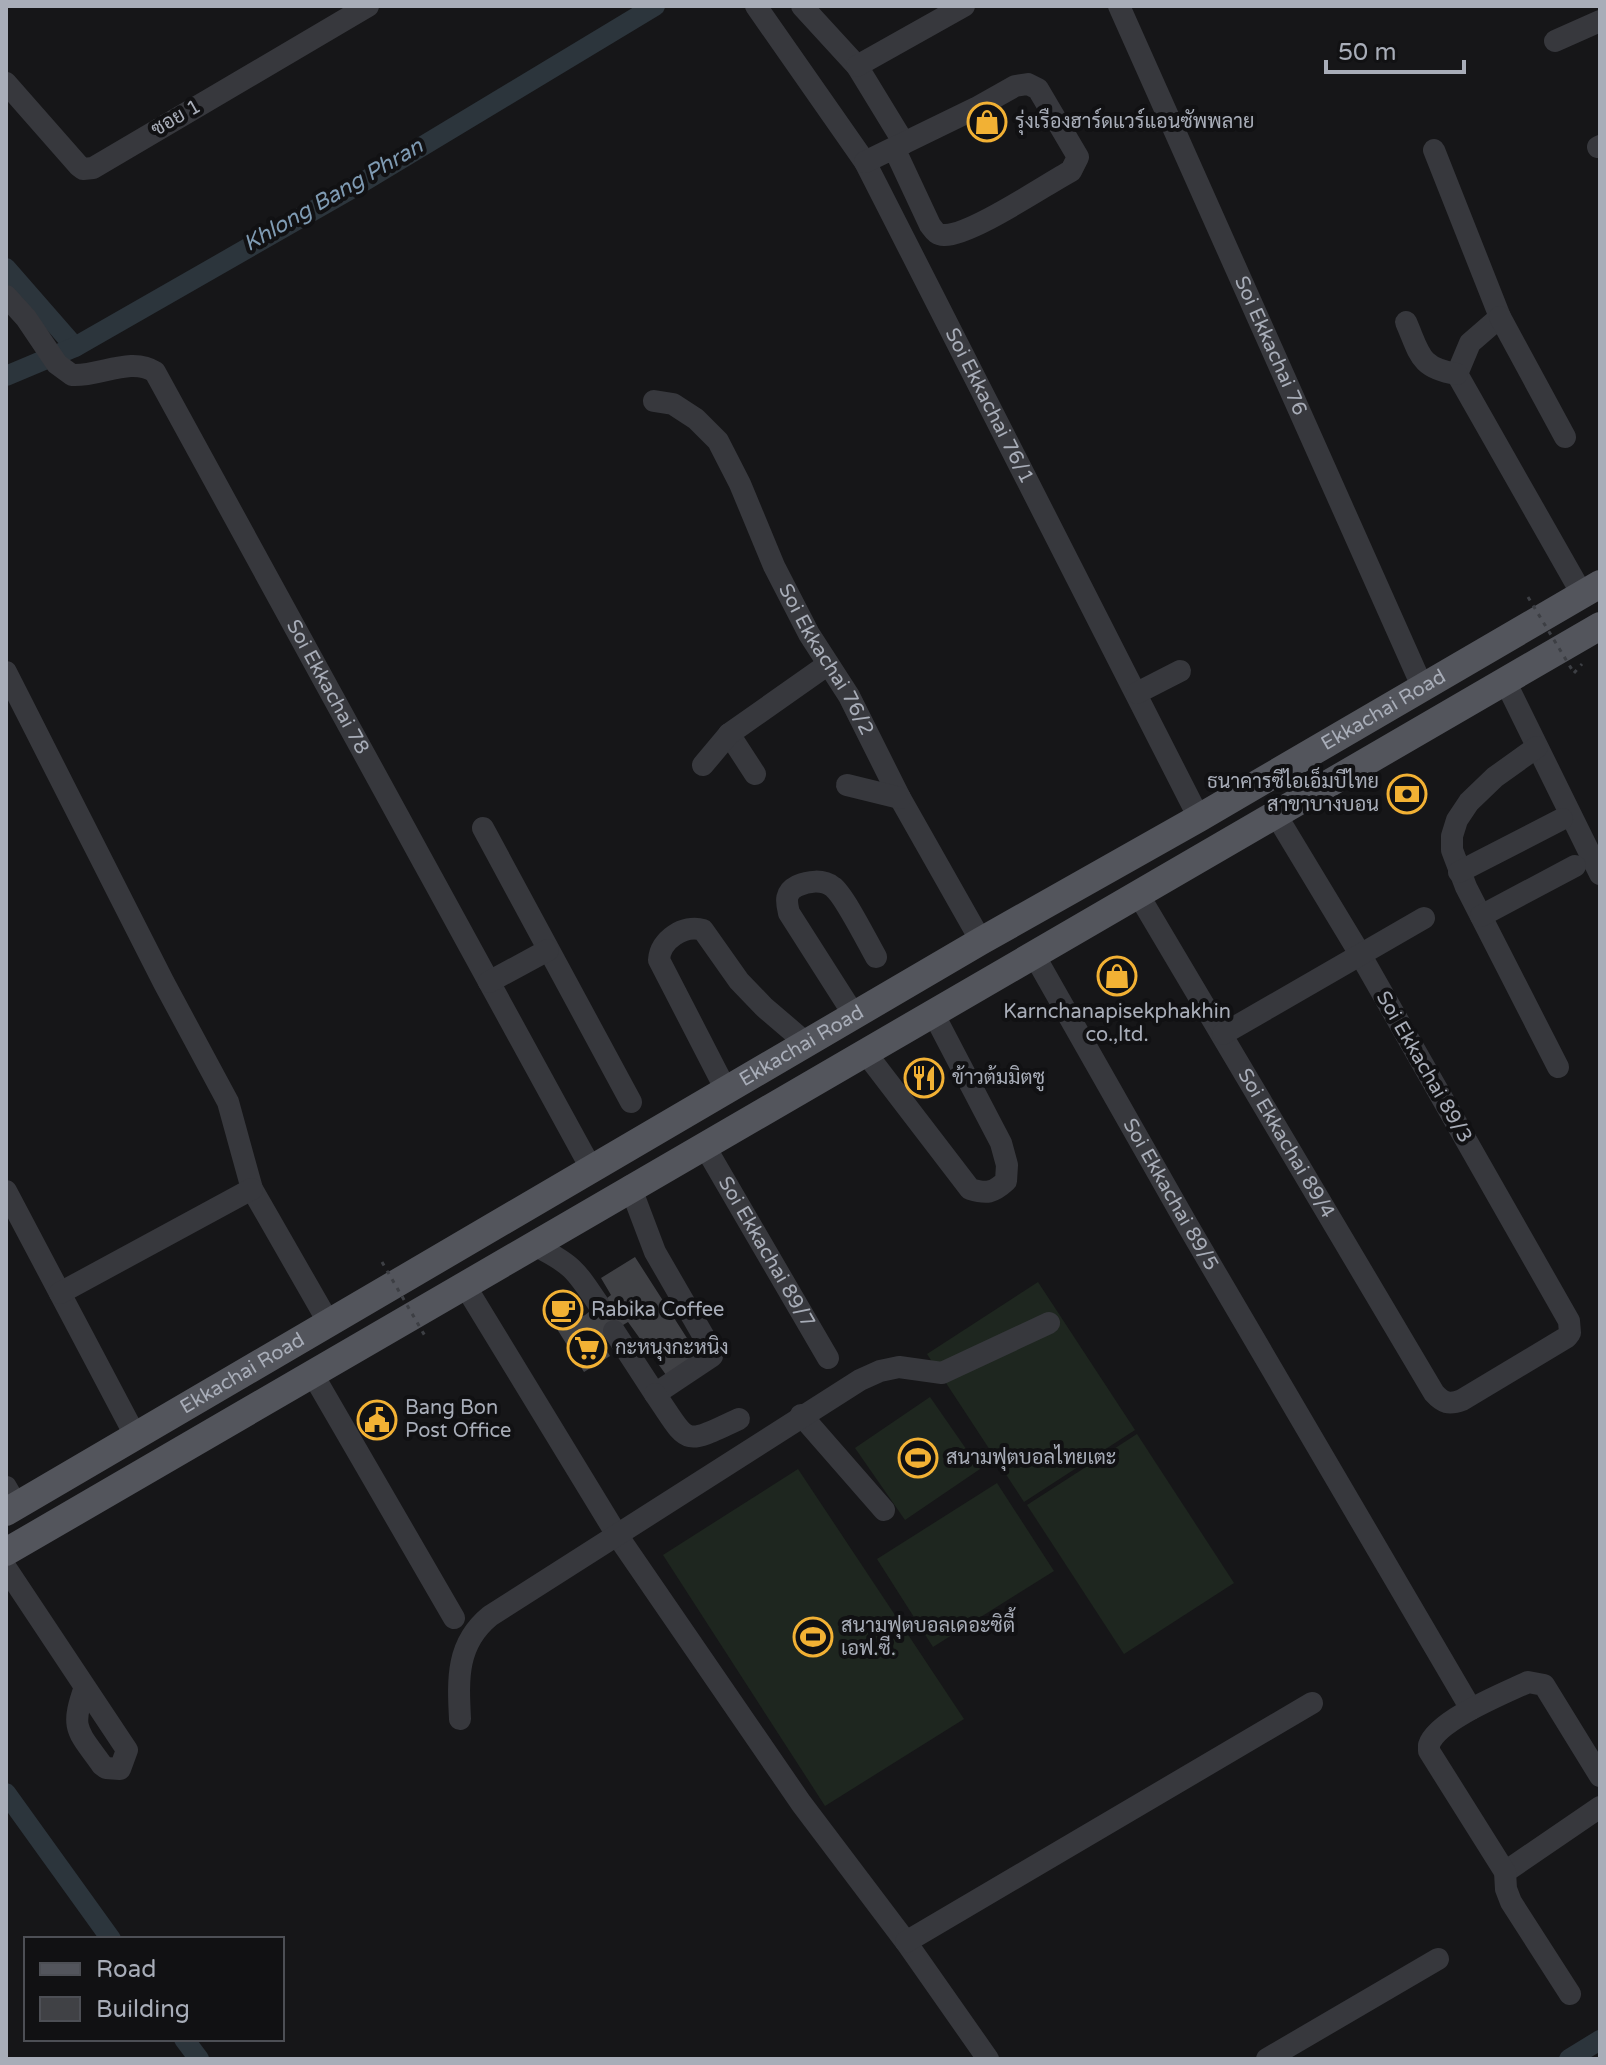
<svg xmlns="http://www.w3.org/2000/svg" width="1606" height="2065" viewBox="0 0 1606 2065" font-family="'Varela Round',Sarabun,sans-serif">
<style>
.pitch{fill:#1e261f}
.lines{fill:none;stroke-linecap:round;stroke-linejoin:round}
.canal{stroke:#2c353c;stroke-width:20}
.building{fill:#404145}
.path{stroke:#3d3f44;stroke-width:3;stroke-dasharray:4 6;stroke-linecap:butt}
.minor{stroke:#37383d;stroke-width:22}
.major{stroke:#53555c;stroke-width:28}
.path-bridge{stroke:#3d3f44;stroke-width:3;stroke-dasharray:4 6;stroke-linecap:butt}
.labels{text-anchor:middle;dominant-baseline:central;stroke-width:8;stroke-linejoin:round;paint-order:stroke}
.street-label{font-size:20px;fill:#a8adb8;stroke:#111113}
.poi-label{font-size:20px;fill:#a8adb8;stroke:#111113;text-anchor:start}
.water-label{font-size:22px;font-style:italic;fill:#7f9bb3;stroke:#111113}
</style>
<rect width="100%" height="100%" fill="#161618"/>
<!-- pitch -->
<g class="pitch">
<polygon points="1038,1282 1135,1430 1024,1502 927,1354"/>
<polygon points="930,1397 980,1469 905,1520 855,1448"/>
<polygon points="1137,1434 1234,1583 1124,1654 1027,1505"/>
<polygon points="798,1469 964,1719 825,1806 663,1555"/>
<polygon points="997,1483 1054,1571 933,1647 877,1559"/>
</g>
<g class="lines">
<!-- canal -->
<g class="canal">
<polyline points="6,268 75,347"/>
<polyline points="6,376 75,347 358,185 655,6"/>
<polyline points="6,1793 111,1939"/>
<polyline points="184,2039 199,2059"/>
<polyline points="1569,2059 1600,2040"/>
</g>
</g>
<!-- building -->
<g class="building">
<polygon points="635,1257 701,1360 669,1379 628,1322 600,1339 610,1356 584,1372 557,1329 585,1315 611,1295 601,1278"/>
<polygon points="565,1298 575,1312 561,1322 551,1307"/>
</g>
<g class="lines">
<!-- path -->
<polyline class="path" points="1574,673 1582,664"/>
<!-- minor -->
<g class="minor">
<path id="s1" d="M 756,6 L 865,162 L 1199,818"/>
<polyline points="802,6 857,66 904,143"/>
<path id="s2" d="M 1119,6 L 1422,686"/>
<polyline points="1555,41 1600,21"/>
<polyline points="857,66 964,6"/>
<polyline points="6,83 79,166 83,169 93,168 368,6"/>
<polyline points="1598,147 1600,146"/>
<polyline points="1434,150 1500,317 1470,343 1457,374 1582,594"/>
<path d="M 865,162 L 976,108 L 1015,86 L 1028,84 L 1038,89 L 1078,157 L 1071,171 C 1045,185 970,236 944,235 C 936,235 934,230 930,225 L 894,148"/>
<path id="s3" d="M 6,296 L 26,318 L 57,364 L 72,375 C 99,377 131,356 155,372 L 592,1170"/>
<polyline points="1500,317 1565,437"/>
<path d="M 1406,322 C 1420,354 1419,368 1457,374"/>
<path id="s4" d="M 654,401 L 673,404 L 696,419 L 718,441 L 740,484 L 774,566 L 809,634 L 849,696 L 900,798 L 981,941"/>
<polyline points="6,672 164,983 228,1102 252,1189 330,1325"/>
<polyline points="1505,681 1600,874"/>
<polyline points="1137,693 1180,671"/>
<polyline points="729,734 755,774"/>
<polyline points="1537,747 1495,777 1469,802 1457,820 1452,836 1452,850 1466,887 1558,1067"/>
<polyline points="703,765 729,734 827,665"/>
<polyline points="847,785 900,798"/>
<polyline points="483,828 631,1102"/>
<polyline points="1459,872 1562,819"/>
<path id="s5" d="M 1138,894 L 1434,1393 C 1443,1403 1449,1405 1462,1400 L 1567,1337 L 1570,1333 L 1569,1321 L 1360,954 L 1276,815"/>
<polyline points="1481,916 1575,866"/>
<path id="s6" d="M 1033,953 L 1188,1226 L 1471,1709"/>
<polyline points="489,982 548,950"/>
<path d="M 854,1015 L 789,913 C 786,901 785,892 797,886 C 808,881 823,879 833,887 C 844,895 868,943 876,957"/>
<polyline points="1223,1034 1424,918"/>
<path d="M 865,1052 L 970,1189 C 987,1194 993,1193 1006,1181 L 1007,1165 L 1001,1143 L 932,1011"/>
<path d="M 726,1090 L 659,960 C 660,940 684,924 703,930 L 739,981 L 764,1007 L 806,1043"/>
<path id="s7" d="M 704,1145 L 828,1358"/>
<polyline points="6,1191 136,1437"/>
<path d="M 532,1244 C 572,1264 575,1269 599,1305"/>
<polyline points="464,1284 617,1535 801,1803 906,1942 988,2059"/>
<polyline points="60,1293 252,1189"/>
<polyline points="614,1331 655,1394 712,1356 711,1349 655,1252 630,1186"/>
<polyline points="312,1373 454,1618"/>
<path d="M 655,1394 C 690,1445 681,1446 739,1419"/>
<polyline points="801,1415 884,1510"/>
<polyline points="6,1487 17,1506"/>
<path d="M 6,1568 L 127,1750 L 120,1769 L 106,1768 L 102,1765 C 77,1730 70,1729 85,1687"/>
<path d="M 460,1719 C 458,1679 456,1644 490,1616 L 860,1380 L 880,1371 L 899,1367 L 942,1373 L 1049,1323"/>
<polyline points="1505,1872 1600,1807"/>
<polyline points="906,1942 1312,1703"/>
<path d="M 1570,1994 L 1511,1902 L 1506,1889 L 1505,1872 L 1429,1751 L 1429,1745 C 1437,1720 1505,1693 1528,1682 L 1544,1685 L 1600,1776"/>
<polyline points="1267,2059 1438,1959"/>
</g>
<!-- major -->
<g class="major">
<path id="s8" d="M 6,1512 L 981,941 L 1199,818 L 1600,584"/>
<path d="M 6,1552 C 537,1243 1067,932 1600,626"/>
</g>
<!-- path-bridge -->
<g class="path-bridge">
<polyline points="1528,597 1574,673"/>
<polyline points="382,1262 425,1336"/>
</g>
</g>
<!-- icons -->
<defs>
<g id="shop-ring" transform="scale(2)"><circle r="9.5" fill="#111113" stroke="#f2b134" stroke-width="1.5"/><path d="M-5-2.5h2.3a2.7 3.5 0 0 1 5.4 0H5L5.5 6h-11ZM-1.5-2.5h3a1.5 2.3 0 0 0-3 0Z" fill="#f2b134"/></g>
<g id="bank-ring" transform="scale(2)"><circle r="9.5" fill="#111113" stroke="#f2b134" stroke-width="1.5"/><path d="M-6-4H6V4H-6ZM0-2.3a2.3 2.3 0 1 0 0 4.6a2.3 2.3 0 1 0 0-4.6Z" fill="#f2b134"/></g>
<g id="restaurant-ring" transform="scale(2)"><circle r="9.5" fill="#111113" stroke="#f2b134" stroke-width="1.5"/><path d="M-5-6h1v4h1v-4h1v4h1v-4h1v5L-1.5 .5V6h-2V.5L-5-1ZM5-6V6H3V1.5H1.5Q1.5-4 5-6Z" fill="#f2b134"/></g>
<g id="cafe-ring" transform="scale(2)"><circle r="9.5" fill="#111113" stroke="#f2b134" stroke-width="1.5"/><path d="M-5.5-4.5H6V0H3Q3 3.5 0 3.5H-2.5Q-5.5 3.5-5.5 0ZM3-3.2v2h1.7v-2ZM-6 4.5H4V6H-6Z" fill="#f2b134"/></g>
<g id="supermarket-ring" transform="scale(2)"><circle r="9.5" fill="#111113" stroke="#f2b134" stroke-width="1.5"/><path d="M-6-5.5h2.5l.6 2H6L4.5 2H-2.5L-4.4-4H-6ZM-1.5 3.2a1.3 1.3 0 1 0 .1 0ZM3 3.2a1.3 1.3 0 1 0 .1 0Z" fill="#f2b134"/></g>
<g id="civic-ring" transform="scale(2)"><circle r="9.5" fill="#111113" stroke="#f2b134" stroke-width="1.5"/><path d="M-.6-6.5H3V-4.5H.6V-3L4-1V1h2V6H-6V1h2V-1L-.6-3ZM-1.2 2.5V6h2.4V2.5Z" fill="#f2b134"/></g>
<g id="stadium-ring" transform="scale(2)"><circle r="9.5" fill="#111113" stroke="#f2b134" stroke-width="1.5"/><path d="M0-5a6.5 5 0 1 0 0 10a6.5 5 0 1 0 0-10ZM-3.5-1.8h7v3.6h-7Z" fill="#f2b134"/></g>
</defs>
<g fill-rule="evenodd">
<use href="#shop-ring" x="987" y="122"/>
<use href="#bank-ring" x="1407" y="794"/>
<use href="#shop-ring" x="1117" y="976"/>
<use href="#restaurant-ring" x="924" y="1078"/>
<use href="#cafe-ring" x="563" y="1310"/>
<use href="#supermarket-ring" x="587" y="1348"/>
<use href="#civic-ring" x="377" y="1420"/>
<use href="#stadium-ring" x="918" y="1458"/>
<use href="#stadium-ring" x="813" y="1637"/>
</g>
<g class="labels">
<!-- street labels -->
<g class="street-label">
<text transform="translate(176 118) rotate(-30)">ซอย 1</text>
<text stroke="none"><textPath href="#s2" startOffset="372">Soi Ekkachai 76</textPath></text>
<text stroke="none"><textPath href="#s1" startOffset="464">Soi Ekkachai 76/1</textPath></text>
<text stroke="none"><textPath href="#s4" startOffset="322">Soi Ekkachai 76/2</textPath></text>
<text stroke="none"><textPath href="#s3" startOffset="548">Soi Ekkachai 78</textPath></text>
<text stroke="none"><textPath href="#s8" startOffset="1594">Ekkachai Road</textPath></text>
<text stroke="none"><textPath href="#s8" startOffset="922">Ekkachai Road</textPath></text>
<text transform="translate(1424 1067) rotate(60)">Soi Ekkachai 89/3</text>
<text stroke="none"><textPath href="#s5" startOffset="290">Soi Ekkachai 89/4</textPath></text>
<text stroke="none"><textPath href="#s6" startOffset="278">Soi Ekkachai 89/5</textPath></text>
<text stroke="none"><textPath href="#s7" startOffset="124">Soi Ekkachai 89/7</textPath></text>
<text stroke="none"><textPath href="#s8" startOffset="274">Ekkachai Road</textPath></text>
</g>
<!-- poi labels -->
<g class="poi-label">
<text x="1015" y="122">รุ่งเรืองฮาร์ดแวร์แอนซัพพลาย</text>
<text x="1379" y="782" text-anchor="end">ธนาคารซีไอเอ็มบีไทย<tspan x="1379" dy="23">สาขาบางบอน</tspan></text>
<text x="1117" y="1012" text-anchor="middle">Karnchanapisekphakhin<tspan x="1117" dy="23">co.,ltd.</tspan></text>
<text x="952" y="1078">ข้าวต้มมิตซู</text>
<text x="591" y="1310">Rabika Coffee</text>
<text x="615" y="1348">กะหนุงกะหนิง</text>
<text x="405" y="1408">Bang Bon<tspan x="405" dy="23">Post Office</tspan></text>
<text x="946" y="1458">สนามฟุตบอลไทยเตะ</text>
<text x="841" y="1626">สนามฟุตบอลเดอะซิตี้<tspan x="841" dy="23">เอฟ.ซี.</tspan></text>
</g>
<!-- water labels -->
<g class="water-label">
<text transform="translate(333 195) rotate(-30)">Khlong Bang Phran</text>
</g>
</g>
<!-- border -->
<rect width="1606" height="2065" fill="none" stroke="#a8adb8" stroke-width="16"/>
<!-- legend -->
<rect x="24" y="1937" width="260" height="104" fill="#111113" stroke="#4d4f55" stroke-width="2"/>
<rect x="40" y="1963" width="40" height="12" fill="#53555c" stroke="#4d4f55" stroke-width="2"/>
<text x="96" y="1977" font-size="24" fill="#a8adb8">Road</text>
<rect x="40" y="1997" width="40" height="24" fill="#404145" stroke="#4d4f55" stroke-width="2"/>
<text x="96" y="2017" font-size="24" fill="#a8adb8">Building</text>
<!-- scale -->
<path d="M1326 60v12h138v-12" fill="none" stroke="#a8adb8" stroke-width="4"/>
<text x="1338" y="60" font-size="24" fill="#a8adb8" stroke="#111113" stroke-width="6" paint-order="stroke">50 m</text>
</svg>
